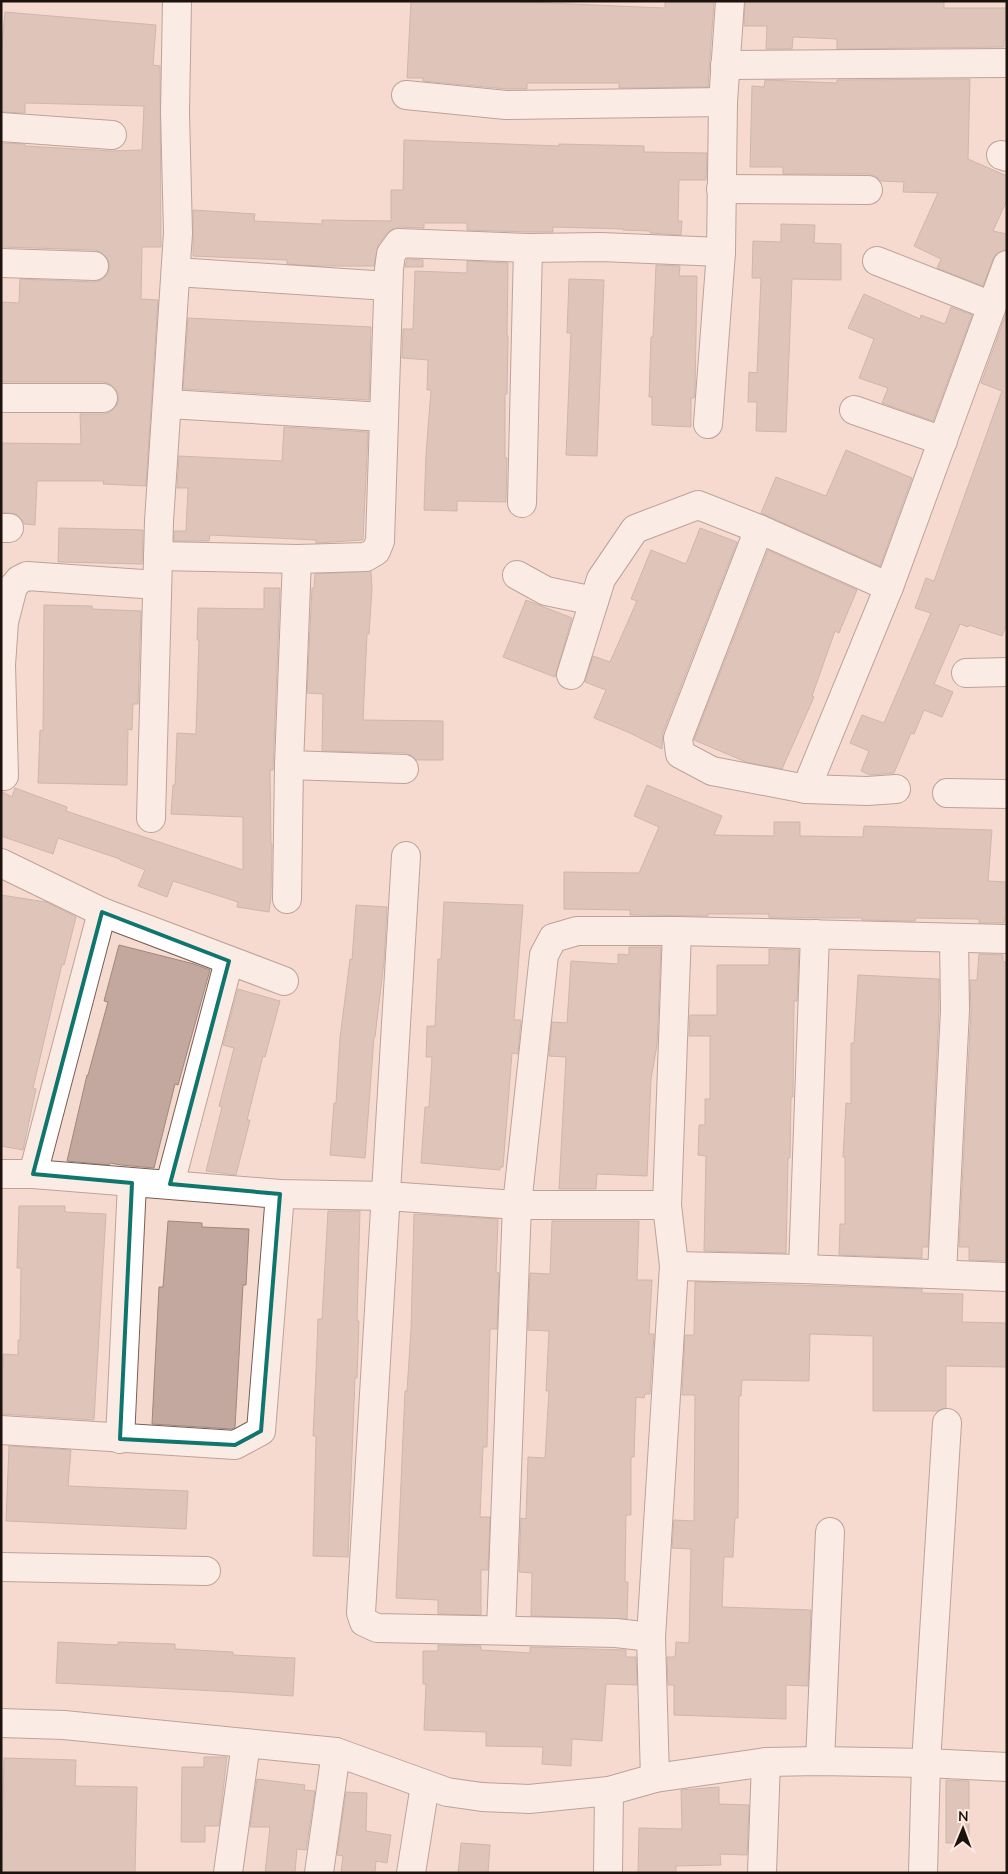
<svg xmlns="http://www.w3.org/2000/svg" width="1008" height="1874" viewBox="0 0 1008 1874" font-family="'Nunito Sans',sans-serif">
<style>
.building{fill:#c2a89e;stroke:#a0887e}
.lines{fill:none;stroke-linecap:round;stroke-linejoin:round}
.minor-casing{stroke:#775f56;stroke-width:30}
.minor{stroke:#fff;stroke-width:28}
.marked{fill:none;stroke:#0f766e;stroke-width:4;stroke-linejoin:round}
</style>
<rect width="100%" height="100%" fill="#f5dad0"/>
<!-- building -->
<g class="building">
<polygon points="411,1 501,1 665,8 665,1 714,1 708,87 619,88 619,83 527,83 527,89 507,89 423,81 423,78 407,78"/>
<polygon points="745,1 913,1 944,2 944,8 1007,8 1007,40 1004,40 1004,47 837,49 837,39 793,37 792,49 766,49 767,26 744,26"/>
<polygon points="5,12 156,25 153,65 160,66 161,247 142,247 141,299 158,300 146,486 103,484 104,481 37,481 35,525 24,524 22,520 16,514 1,512 1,443 81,444 80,414 103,414 110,412 117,405 119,398 116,390 110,384 103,382 1,382 1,302 19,303 20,279 94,282 101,280 107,275 110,266 107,258 102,253 95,250 1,247 1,143 25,144 25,146 111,151 142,150 144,106 25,103 25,113 1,112 1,56"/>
<polygon points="970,79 968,159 1007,176 1007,200 993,231 1007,234 1007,250 997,253 993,259 983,286 937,268 941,259 914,246 938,193 903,192 904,182 881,181 875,176 869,174 783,174 783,167 750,167 752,86 764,87 765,80 837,83 837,80"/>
<polygon points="404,140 559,146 559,144 644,146 644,152 707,153 706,180 679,180 678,221 682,221 681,235 650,233 650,231 623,230 623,229 553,227 553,232 528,232 467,230 467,223 424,223 424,228 399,227 393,229 387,233 378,245 374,266 318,266 287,264 287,260 193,256 193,210 255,214 254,221 322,224 322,220 391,221 391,190 403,190"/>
<polygon points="781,224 815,225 814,243 841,244 841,280 792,279 786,432 756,431 757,402 748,402 749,372 757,373 761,278 752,278 753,241 781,242"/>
<polygon points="407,259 423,260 423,267 405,267"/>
<polygon points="467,261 508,263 507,336 508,336 507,394 505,394 505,458 507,458 506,502 457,501 457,511 424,510 426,454 431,390 427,390 428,360 402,358 403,329 413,329 415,271 467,273"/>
<polygon points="656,265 680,266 679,276 697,276 695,392 694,398 691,398 691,427 652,425 652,397 649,397 651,337 653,337"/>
<polygon points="569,279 604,280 597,456 566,455 571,333 567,333"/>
<polygon points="864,294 920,319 921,315 945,324 951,307 972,315 933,421 882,403 888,388 859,378 874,339 848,328"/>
<polygon points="1007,311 1007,623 1002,636 969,625 968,627 960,624 934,684 953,692 942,717 924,710 914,734 911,733 894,773 870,775 861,771 869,751 850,743 862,715 884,723 931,613 915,608 926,578 934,581 1002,391 981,383"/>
<polygon points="188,318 371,327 369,400 183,389"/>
<polygon points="284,427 368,432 363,540 316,543 316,540 210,535 209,541 174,541 174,531 186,531 188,488 177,488 179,456 282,461"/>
<polygon points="846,450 912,478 880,566 761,513 776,477 826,496"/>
<polygon points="59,528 143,530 142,564 58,562"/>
<polygon points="700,528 737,542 663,732 662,749 630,733 594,718 606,690 585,682 593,656 610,662 637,601 631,599 651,550 686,564"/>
<polygon points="768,550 857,590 839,633 835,631 812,696 814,697 782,769 746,762 694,740"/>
<polygon points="371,571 372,589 369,634 367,634 363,720 443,721 443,760 416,760 412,756 405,753 322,751 323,694 307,693 312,588 314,588 315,574"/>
<polygon points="264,588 280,588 273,770 270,770 271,844 272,844 271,897 269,912 237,907 238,902 173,881 167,897 138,886 145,870 120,860 120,859 58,838 53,854 1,836 1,791 12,797 15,788 67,807 66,811 243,870 243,817 171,814 173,785 175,785 177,733 196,734 199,640 197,640 198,608 264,609"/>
<polygon points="526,600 572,618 555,677 503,657"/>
<polygon points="44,605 92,606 92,609 141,611 138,704 133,704 132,730 128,729 127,785 38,783 40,730 43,731"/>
<polygon points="647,785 722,816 714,835 774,836 774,822 800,822 800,836 863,837 864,826 992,830 988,881 1007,882 1007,918 1005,918 1004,923 979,923 979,919 916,918 915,921 862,920 862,918 769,918 769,914 708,914 708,916 630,915 630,910 564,909 564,872 639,873 659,827 634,816"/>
<polygon points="1,895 46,902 76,917 64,965 62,964 33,1088 36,1089 23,1150 1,1146"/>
<polygon points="444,902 523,905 514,1020 521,1020 518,1054 512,1053 503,1167 500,1167 500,1170 421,1163 425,1107 429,1107 432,1057 426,1057 427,1026 435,1026 438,959 441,959"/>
<polygon points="356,905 387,907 384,962 375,1037 374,1037 365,1158 330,1155 334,1103 336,1103 340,1038 350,959 352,960"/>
<polygon points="119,945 194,964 210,970 178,1085 175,1084 154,1168 121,1165 110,1163 109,1165 67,1161 87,1075 88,1075 108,1002 104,1001"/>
<polygon points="629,947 661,947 657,1045 651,1079 647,1176 597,1174 596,1189 559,1189 566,1057 549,1056 552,1022 567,1023 571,961 618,964 618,954 629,955"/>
<polygon points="769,949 799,950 797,1001 794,1001 793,1097 791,1097 790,1158 788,1158 786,1253 704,1251 706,1156 698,1155 699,1125 705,1125 705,1099 710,1099 710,1036 689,1036 690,1015 717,1015 717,965 769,965"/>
<polygon points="979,954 1003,955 1003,962 1007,962 1007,1261 969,1260 969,1247 959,1247 971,1011 970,980 977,980"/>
<polygon points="858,975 939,979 939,1010 928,1247 922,1247 922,1258 839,1255 840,1224 845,1224 845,1157 843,1157 846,1103 851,1104 851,1043 854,1043"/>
<polygon points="238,989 280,1001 265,1057 263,1056 247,1120 250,1120 236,1175 206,1171 222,1107 219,1106 234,1048 223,1045"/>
<polygon points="19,1206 65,1206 65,1212 106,1214 94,1420 1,1414 1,1368 3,1368 3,1354 18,1355 18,1340 20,1340 21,1268 17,1268"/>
<polygon points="328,1211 360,1211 357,1321 359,1321 357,1378 355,1378 348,1557 313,1556 316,1436 313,1436 316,1372 318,1319 322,1319"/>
<polygon points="414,1214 498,1219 496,1272 499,1273 497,1329 490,1329 487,1447 483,1447 480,1517 490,1517 488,1570 481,1570 481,1615 438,1614 438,1600 396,1598 405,1391 407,1391 411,1329"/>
<polygon points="168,1221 202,1223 202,1227 249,1229 246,1285 243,1285 235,1427 232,1429 152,1424 159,1287 163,1287"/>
<polygon points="552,1221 639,1221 637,1280 652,1280 649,1334 654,1334 650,1394 645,1394 644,1398 636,1397 634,1457 631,1457 631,1515 626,1515 625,1582 628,1582 627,1619 531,1616 532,1573 519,1572 521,1518 526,1519 528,1457 545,1458 549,1391 546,1391 549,1331 528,1330 530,1273 550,1274"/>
<polygon points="695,1282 922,1289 922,1293 963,1294 962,1322 1007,1323 1007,1367 946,1366 946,1408 937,1411 873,1411 873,1336 810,1334 809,1381 742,1380 741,1396 739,1396 738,1518 735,1518 733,1557 724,1557 722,1607 811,1610 808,1686 786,1685 786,1719 674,1715 674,1685 668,1685 667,1657 675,1657 676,1642 689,1643 691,1549 672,1548 674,1520 694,1521 695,1395 682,1395 685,1335 694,1335"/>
<polygon points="9,1446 71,1450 68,1486 188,1491 186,1529 6,1521"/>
<polygon points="58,1642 118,1645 118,1642 175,1644 175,1649 233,1652 233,1655 295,1658 293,1696 236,1692 56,1683"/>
<polygon points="438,1645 481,1646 481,1650 530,1653 530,1647 626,1650 626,1657 636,1657 637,1685 606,1684 602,1741 572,1739 571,1766 542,1764 543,1747 486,1746 486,1732 424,1730 426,1684 423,1684 423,1651 438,1651"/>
<polygon points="204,1757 227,1757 219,1826 205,1826 205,1842 181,1842 182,1767 204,1767"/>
<polygon points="4,1758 76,1760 75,1786 137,1787 135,1873 1,1873"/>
<polygon points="257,1779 305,1785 304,1790 315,1791 306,1850 297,1849 295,1873 265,1873 270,1827 250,1827"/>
<polygon points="946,1780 969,1781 969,1843 946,1843"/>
<polygon points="719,1787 719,1804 749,1805 747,1855 720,1854 721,1865 676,1866 676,1873 638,1873 639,1828 682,1829 681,1790"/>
<polygon points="346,1792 367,1793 366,1831 391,1835 387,1863 376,1861 375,1873 341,1873 343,1856 337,1855"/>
<polygon points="461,1843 490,1845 488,1873 458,1873"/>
</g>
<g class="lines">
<!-- minor casing -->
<g class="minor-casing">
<g id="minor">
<polyline points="725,65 1006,63"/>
<polyline points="406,95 506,105 723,102"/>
<polyline points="1,127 112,135"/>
<polyline points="1001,155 1007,157"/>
<polyline points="721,189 868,190"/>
<polyline points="877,261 992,306"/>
<polyline points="1,263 94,266"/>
<polyline points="176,272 388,286"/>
<polyline points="1,398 103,398"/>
<polyline points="168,404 384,417"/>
<polyline points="854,410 943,441"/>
<polyline points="708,424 721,252 723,102 730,1"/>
<polyline points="522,503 528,248"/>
<polyline points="1,528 9,528"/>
<polyline points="759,529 678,738 680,754 712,771 806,789 867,791 896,789"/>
<polyline points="158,556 297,559 366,557 376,551 380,541 389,269 391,254 399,243 528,248 601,247 721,252"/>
<polyline points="517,575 546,591 594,601"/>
<polyline points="966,673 1007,672"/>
<polyline points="571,675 601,579 635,529 698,505 759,529 889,587"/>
<polyline points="289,765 404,769"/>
<polyline points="4,776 1,665 4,622 13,587 19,580 27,576 157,585"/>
<polyline points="806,789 889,587 1007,265"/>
<polyline points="947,793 1007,794"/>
<polyline points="151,818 159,521 178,233 175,112 177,1"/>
<polyline points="1,863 102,912 284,981"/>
<polyline points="287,899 289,765 297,559"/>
<polyline points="1,1174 33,1174 280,1194 387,1196 517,1205 667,1205 674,1266 651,1637 616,1633 377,1628 364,1622 361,1613 406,856"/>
<polyline points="33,1174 102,912"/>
<polyline points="170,1184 229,961"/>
<polyline points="667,1205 677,931"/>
<polyline points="674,1266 803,1269 1007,1277"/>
<polyline points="803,1269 815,934"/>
<polyline points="942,1273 955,1010 954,938"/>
<polyline points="1,1430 235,1445 261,1431 280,1194"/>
<polyline points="120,1439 132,1183"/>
<polyline points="1,1567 206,1571"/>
<polyline points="501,1630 517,1205 544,955 553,938 577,931 677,931 1007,939"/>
<polyline points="651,1637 655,1778"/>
<polyline points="1,1723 64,1725 336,1752 447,1792 482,1797 529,1799 609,1791 655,1778 766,1762 820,1761 926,1763 1007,1767"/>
<polyline points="820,1761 830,1532"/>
<polyline points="228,1873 246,1743"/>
<polyline points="319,1873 336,1752"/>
<polyline points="411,1873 425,1785"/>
<polyline points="608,1873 609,1791"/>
<polyline points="762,1873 766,1762"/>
<polyline points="923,1873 926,1763 947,1423"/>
</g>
</g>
<!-- minor -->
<use href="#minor" class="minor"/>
</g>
<!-- marked area -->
<path d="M0 0H1008V1874H0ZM 102,912 L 229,961 L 170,1184 L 280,1194 L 261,1431 L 235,1445 L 120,1439 L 132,1183 L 33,1174 Z" fill="#f5dad0" fill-opacity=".55" fill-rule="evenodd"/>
<path class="marked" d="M 102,912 L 229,961 L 170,1184 L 280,1194 L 261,1431 L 235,1445 L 120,1439 L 132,1183 L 33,1174 Z"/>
<!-- border -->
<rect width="1008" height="1874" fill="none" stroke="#1c130f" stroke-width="5"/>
<!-- north arrow -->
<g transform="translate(963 1829) rotate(1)" stroke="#ffe9e0" stroke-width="4" paint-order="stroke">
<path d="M0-4L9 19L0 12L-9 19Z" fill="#1c130f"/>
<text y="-8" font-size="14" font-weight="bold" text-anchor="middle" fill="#1c130f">N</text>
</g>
</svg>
